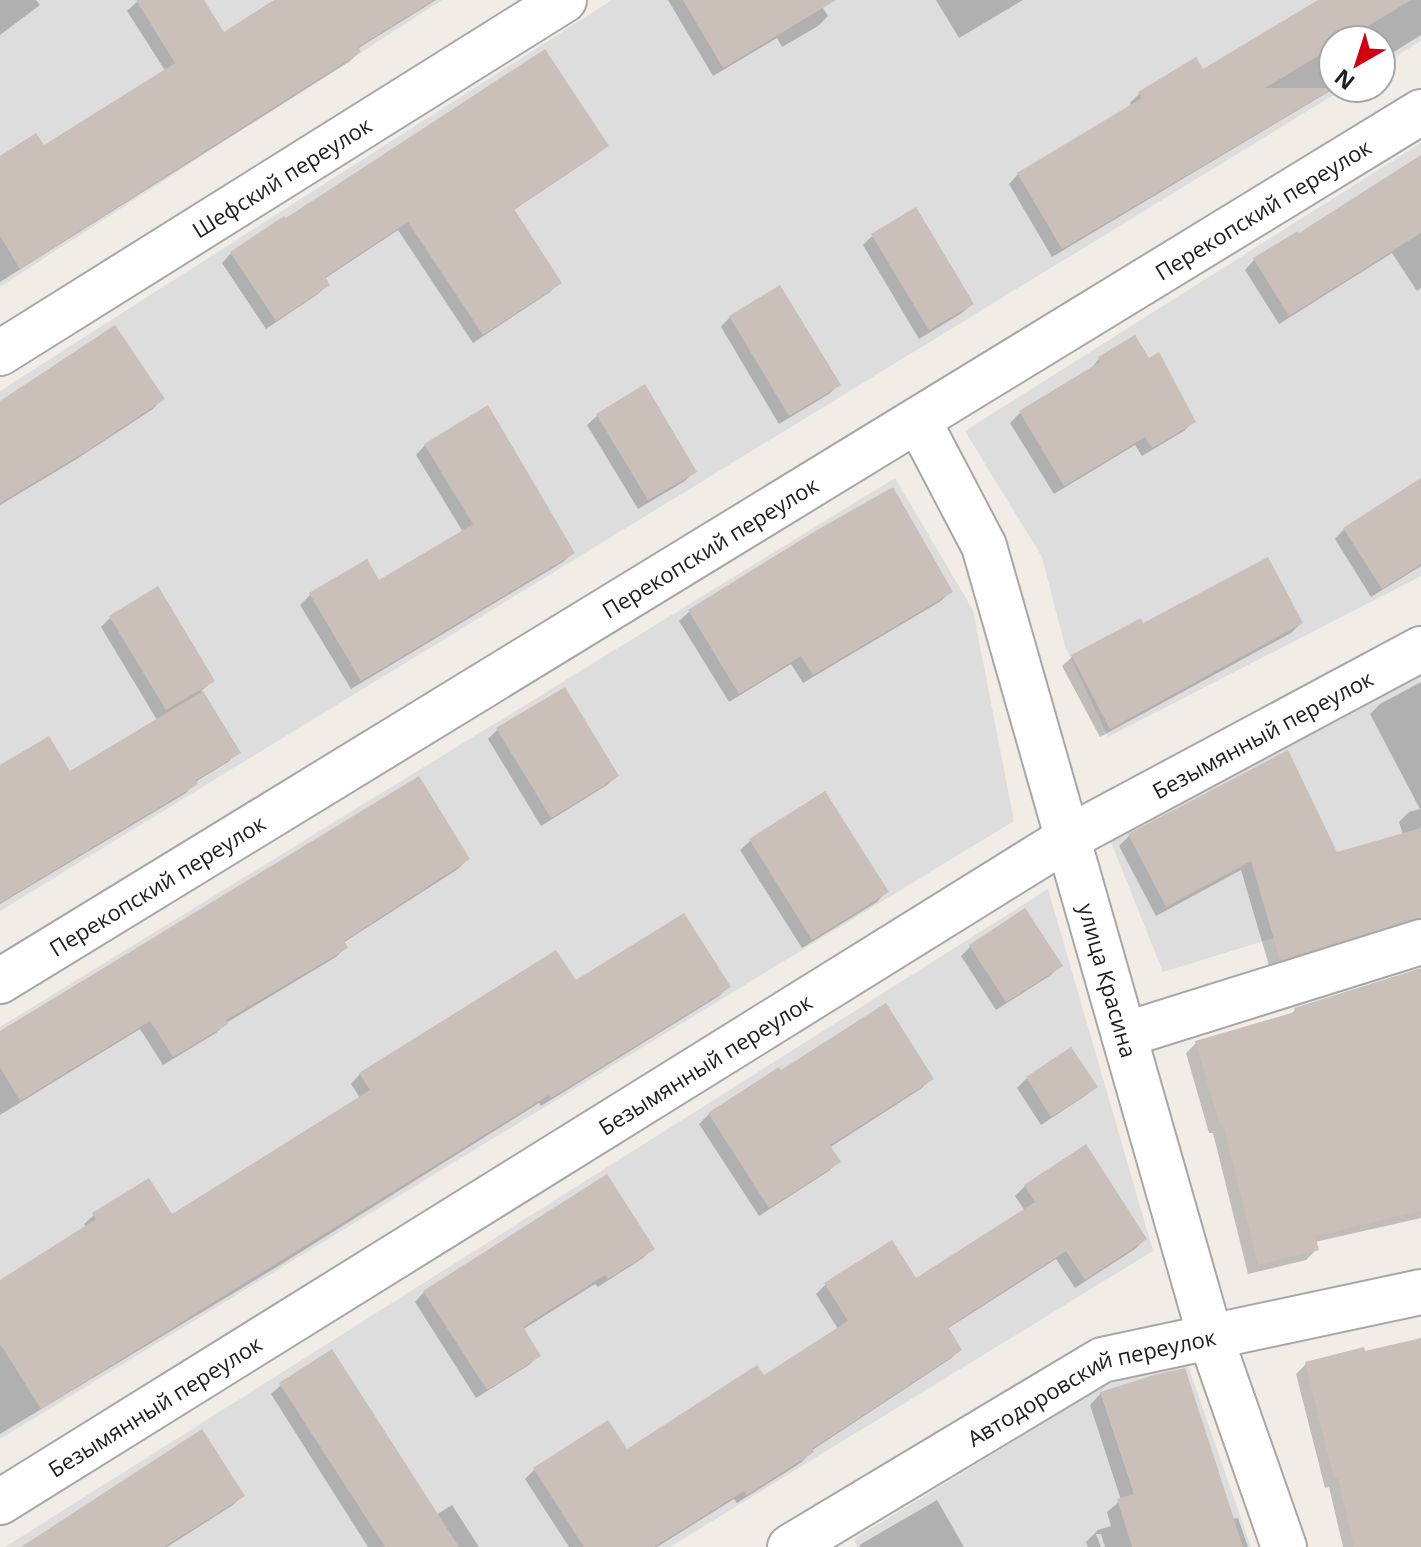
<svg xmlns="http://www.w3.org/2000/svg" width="1421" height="1547" viewBox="0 0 1421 1547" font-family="'Open Sans',sans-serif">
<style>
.residential{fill:#dedddd}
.shadow{fill:#0003}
.building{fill:#cabfb9}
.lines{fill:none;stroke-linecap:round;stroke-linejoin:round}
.minor-casing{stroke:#a7a7a7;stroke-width:48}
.minor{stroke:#fff;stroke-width:44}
.labels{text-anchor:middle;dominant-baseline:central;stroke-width:8;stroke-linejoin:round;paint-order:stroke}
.street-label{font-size:22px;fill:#202020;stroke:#fff}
</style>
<rect width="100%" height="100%" fill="#f1ede6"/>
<!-- residential -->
<g class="residential">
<polygon points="0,0 442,0 0,287"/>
<polygon points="612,0 1421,0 1421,41 1381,66 1381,40 1333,40 1333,88 1345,88 0,911 0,391"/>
<polygon points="1421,143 1421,576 1108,737 1065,646 1042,557 965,431"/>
<polygon points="895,478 973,610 1014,821 0,1439 0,1027"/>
<polygon points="1421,674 1421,893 1163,972 1109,837"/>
<polygon points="1048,889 1153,1251 670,1547 5,1547"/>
<polygon points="1186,1360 1251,1547 857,1547 854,1539 1105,1385"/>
</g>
<!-- shadow -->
<g class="shadow">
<polygon points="0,0 36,0 40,5 0,35"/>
<polygon points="139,0 201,0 223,35 278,0 436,0 357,49 359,52 349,62 0,282 0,158 43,148 166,72 127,11"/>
<polygon points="668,0 818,0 828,16 818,26 782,47 777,38 713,76"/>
<polygon points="936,0 1023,0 959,38"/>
<polygon points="1321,0 1421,0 1421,35 1381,60 1381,40 1333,40 1333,88 1335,88 1052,257 1009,184 1018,174 1132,107 1130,103 1140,93 1202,71"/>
<polygon points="606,145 596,155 512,211 560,282 550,292 473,343 398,230 324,279 327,285 318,294 266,329 222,263 231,253 285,221"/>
<polygon points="1421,158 1421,288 1417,291 1392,253 1279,324 1245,270 1254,260 1299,236"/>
<polygon points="872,236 972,304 962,313 919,339 863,245"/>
<polygon points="730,317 838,385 829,394 779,424 721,327"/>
<polygon points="1099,359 1194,421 1184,431 1142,456 1135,445 1054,494 1010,423 1020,413 1090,370"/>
<polygon points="645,387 694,471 685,481 638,509 587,425 597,416"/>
<polygon points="162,399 153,409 75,460 0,505 0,407"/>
<polygon points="425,445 573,552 563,562 351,689 300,605 310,595 366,562 379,583 463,532 416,455"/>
<polygon points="1421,497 1421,566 1371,597 1335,539 1344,529"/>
<polygon points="813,535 951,591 941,601 803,683 791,664 729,702 679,621 689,612"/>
<polygon points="110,618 213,681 201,691 238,753 228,762 195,782 186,793 0,904 0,767 69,773 157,720 101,627"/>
<polygon points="1301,623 1291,633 1100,737 1062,666 1072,657 1142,625"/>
<polygon points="1421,682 1421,930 1270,969 1241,870 1156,916 1119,846 1129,836 1287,753 1336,855 1403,835 1399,822 1409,812 1420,809 1370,714 1380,704"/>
<polygon points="497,730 617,776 607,785 541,826 488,739"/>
<polygon points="824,794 886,892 877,902 802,948 740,850 750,841"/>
<polygon points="468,859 458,869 343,943 346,947 336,957 226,1023 216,1033 163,1065 140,1029 0,1115 0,1035"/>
<polygon points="970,947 1060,965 1051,975 996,1010 961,956"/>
<polygon points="1421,970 1421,1218 1315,1242 1316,1250 1306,1260 1248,1274 1213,1133 1209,1133 1186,1053 1196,1043 1289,1016 1295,1010"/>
<polygon points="575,983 728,987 719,996 541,1106 539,1103 280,1265 0,1434 0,1283 86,1228 84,1224 94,1215 171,1217 360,1098 351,1084 360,1074"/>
<polygon points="1071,1050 1095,1087 1085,1096 1041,1125 1017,1088 1027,1078"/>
<polygon points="779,1069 781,1073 931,1078 922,1088 829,1148 838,1162 829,1171 759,1216 699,1124 709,1114"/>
<polygon points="1025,1186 1145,1239 1135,1249 1075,1288 1056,1259 947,1329 960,1350 950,1359 811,1451 802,1462 737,1503 734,1499 657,1547 569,1547 525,1479 534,1470 626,1452 763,1377 838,1329 816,1294 825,1285 891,1243 915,1281 1025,1211 1015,1196"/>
<polygon points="653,1248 643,1258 598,1287 595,1284 522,1330 539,1355 529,1365 476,1398 415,1302 424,1292"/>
<polygon points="1421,1341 1421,1547 1343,1547 1329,1487 1325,1488 1296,1374 1306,1364"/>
<polygon points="281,1385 436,1515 452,1505 479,1547 368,1547 271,1394"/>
<polygon points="1101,1393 1232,1519 1238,1518 1248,1547 1105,1547 1101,1534 1096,1534 1101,1547 1088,1547 1086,1542 1098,1530 1111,1526 1107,1512 1121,1500 1090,1405"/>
<polygon points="243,1495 233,1505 167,1547 24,1547"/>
<polygon points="937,1500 964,1547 859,1547 861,1544"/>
</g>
<!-- building -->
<g class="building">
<polygon points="136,0 204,0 224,32 274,0 434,0 358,47 361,52 20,269 0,236 0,156 36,133 44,145 175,63"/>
<polygon points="683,0 836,0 723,68"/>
<polygon points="1318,0 1411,0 1345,40 1333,40 1333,47 1265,88 1334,88 1062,249 1017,173 1142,98 1138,92 1196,57 1203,69"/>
<polygon points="545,49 609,146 514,209 562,283 483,335 408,222 325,277 330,285 276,321 230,252 284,216 286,218"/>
<polygon points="1421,155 1421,233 1289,316 1253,258 1298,231 1299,233"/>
<polygon points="916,207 974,304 929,330 871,234"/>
<polygon points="780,285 841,385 789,416 729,316"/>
<polygon points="115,325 165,399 87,451 0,503 0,401"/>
<polygon points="1135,335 1149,358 1159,352 1196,422 1152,448 1145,437 1064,486 1019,411 1100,362 1098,357"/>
<polygon points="645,384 697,472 648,500 596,414"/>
<polygon points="488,405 575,553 361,681 309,593 367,559 379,580 473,524 424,444"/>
<polygon points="1421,478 1421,564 1382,589 1343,528"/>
<polygon points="893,487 953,592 813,675 801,656 739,694 688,610 812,533"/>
<polygon points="1268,557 1303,623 1110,729 1071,655 1141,618 1143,623"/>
<polygon points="158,586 215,681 166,710 109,616"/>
<polygon points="565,687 619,776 551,818 496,728"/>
<polygon points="203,691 241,753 196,780 198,784 0,903 0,765 49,736 70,771"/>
<polygon points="1288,750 1337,852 1421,828 1421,918 1280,960 1251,861 1166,907 1128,834"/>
<polygon points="419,776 470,859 344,941 348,948 226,1020 228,1024 173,1057 150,1021 20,1101 0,1067 0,1031"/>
<polygon points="825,791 889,892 812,940 749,839"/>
<polygon points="1025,908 1063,966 1006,1002 969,945"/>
<polygon points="684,913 731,987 551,1098 549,1095 41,1409 0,1344 0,1280 96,1219 92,1213 149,1178 172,1214 370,1090 359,1073 556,950 576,980"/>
<polygon points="1421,968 1421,1211 1315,1236 1319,1250 1258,1265 1223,1124 1220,1125 1195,1041 1295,1012 1294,1008"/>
<polygon points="886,1003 934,1079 830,1145 841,1162 769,1208 708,1113 779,1067 781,1070"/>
<polygon points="1071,1047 1098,1087 1051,1117 1026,1077"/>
<polygon points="1086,1144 1147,1239 1085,1280 1066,1251 948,1327 962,1350 812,1449 814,1452 747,1495 744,1491 654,1547 584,1547 533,1468 608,1420 627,1449 757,1365 764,1375 848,1321 824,1283 892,1240 916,1278 1035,1202 1024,1185"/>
<polygon points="607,1174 655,1249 608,1279 605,1275 523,1327 541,1356 487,1390 423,1291"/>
<polygon points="1421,1338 1421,1547 1354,1547 1338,1478 1334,1479 1305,1362 1364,1347 1365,1351"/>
<polygon points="332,1349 459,1547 385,1547 279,1383"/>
<polygon points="1185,1368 1243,1547 1132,1547 1117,1499 1134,1494 1100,1392 1154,1375"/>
<polygon points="202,1429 245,1496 164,1547 21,1547"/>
</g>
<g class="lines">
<!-- minor casing -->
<g class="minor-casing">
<g id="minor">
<path id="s1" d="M 0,353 L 564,0"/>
<path id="s2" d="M 918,420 L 984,546 L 1210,1336 L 1284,1547"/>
<path id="s3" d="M 0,981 L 1421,112"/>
<polyline points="1124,1035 1421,942"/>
<path id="s4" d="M 0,1502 L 1068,838 L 1421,649"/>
<path id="s5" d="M 790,1547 L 1102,1360 L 1421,1292"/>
</g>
</g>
<!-- minor -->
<use href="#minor" class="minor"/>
</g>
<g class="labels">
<!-- street labels -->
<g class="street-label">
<text stroke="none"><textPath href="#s1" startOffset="332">Шефский переулок</textPath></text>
<text stroke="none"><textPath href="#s3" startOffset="1480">Перекопский переулок</textPath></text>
<text stroke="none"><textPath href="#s3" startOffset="832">Перекопский переулок</textPath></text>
<text stroke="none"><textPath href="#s4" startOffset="1478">Безымянный переулок</textPath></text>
<text stroke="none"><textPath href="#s3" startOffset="184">Перекопский переулок</textPath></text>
<text stroke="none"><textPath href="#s2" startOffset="594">улица Красина</textPath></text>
<text stroke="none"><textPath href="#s4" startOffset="830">Безымянный переулок</textPath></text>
<text stroke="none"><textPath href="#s5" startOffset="344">Автодоровский переулок</textPath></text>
<text stroke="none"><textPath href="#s4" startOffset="182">Безымянный переулок</textPath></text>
</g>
</g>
<!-- north arrow -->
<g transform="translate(1357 64) rotate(219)"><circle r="38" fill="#ffffff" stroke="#a6a6a6" stroke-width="2"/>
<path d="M0-6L14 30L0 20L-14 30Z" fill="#d10010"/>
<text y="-12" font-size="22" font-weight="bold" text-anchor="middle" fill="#202020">N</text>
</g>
</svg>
